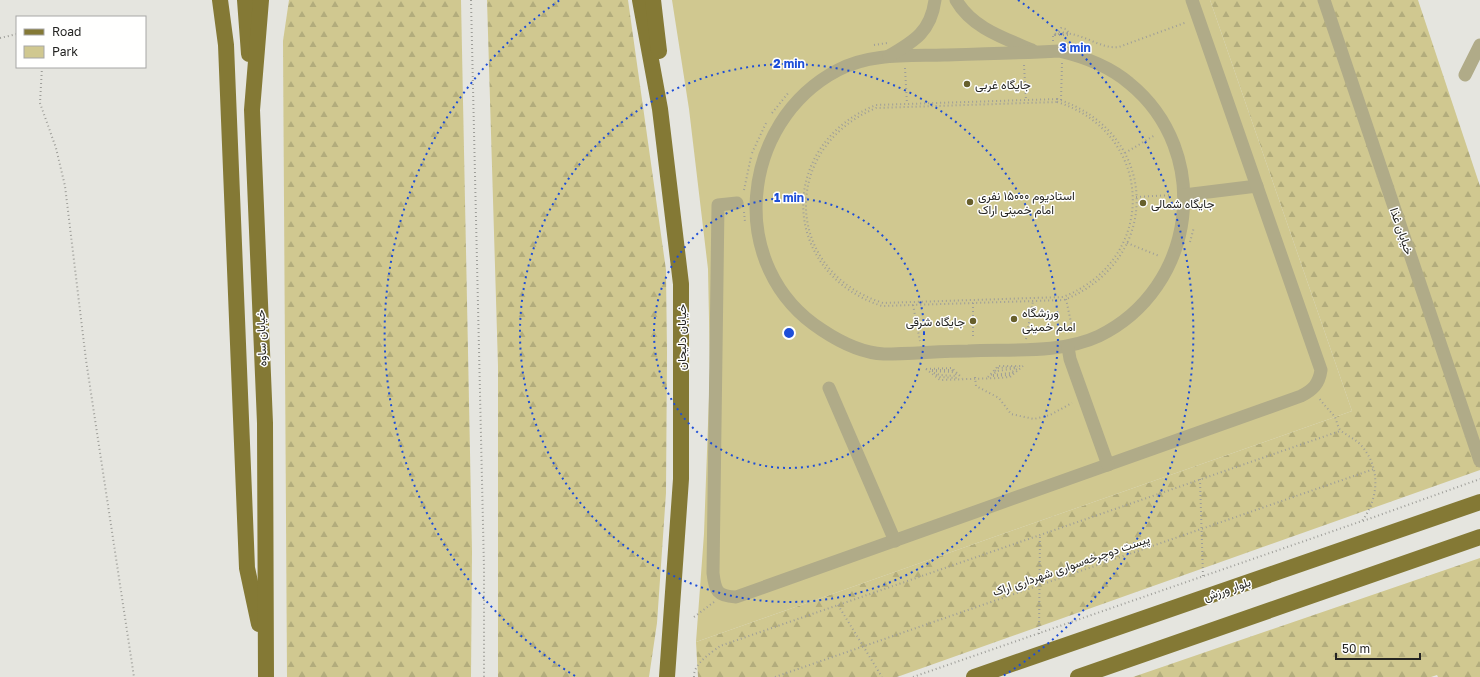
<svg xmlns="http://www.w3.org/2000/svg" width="1480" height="677" viewBox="0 0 1480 677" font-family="'Golos Text',Vazirmatn,sans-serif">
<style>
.forest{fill:url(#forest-firs)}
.park{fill:#d0c890}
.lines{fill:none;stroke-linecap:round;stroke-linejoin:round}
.path{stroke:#9e9e99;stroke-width:2;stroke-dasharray:1 3;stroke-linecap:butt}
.minor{stroke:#b0ab88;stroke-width:13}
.major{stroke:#847935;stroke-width:16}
.ring{fill:none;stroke:#1d4ed8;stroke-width:2;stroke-dasharray:2 4}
.poi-dot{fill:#675f2c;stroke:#fffffe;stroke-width:1.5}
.labels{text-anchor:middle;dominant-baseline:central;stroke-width:3;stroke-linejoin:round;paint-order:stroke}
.poi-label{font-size:12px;fill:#242422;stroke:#fffffe;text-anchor:start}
.street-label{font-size:12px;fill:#242422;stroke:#fffffe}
.centre{fill:#1d4ed8;stroke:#fffffe;stroke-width:2}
.ring-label{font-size:12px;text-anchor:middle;font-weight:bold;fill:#1d4ed8;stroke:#fffffe;stroke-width:3;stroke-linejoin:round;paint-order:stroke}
</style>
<defs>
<pattern id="forest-firs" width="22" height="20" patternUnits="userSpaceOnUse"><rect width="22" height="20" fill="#d0c890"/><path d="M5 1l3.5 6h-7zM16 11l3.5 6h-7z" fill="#b2ac7c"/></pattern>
</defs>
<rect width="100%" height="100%" fill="#e5e5df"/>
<!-- forest -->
<g class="forest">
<polygon points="289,0 461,0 472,552 471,677 287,677 283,41"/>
<polygon points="487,0 628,0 666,270 667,353 666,493 657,623 649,677 498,677 498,366"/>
<polygon points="1210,0 1418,0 1480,186 1480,470 897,677 698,677 696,642 1352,411"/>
<polygon points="1480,558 1480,677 1438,677 1437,675 1431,677 1133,677"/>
</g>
<!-- park -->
<polygon class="park" points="672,0 1210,0 1352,411 696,642 704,534 710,369 708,269 689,109"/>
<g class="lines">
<!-- path -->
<g class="path">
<polyline points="471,0 484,568 484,677"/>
<polyline points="1059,32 1068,33"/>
<path d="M 1054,35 C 1077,27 1098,50 1119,47 L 1187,22"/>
<polyline points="1055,35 1069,35"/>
<polyline points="0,38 17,34"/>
<polyline points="1053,41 1053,36 1061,28 1066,29 1070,34"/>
<polyline points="874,45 887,43"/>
<polyline points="1024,65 1026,100"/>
<polyline points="42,67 40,103 56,148 65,186 86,360 134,677"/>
<polyline points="905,68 907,104"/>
<path d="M 1057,99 C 1160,132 1164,260 1064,300 L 882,306 C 780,273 776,145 876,105 Z"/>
<polyline points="1061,100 1062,63"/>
<path d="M 1057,102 C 1155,133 1159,259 1063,297 L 883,303 C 783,271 780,148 876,108 Z"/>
<polyline points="772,113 789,92"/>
<polyline points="752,153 767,121"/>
<polyline points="1125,153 1155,135"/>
<polyline points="744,190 751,157"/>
<polyline points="1136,197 1172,195"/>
<polyline points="744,212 745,222"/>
<polyline points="1190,242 1194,227"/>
<polyline points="1127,243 1159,256"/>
<polyline points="1066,299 1073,332"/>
<polyline points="973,303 973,339"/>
<polyline points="913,305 920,341"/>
<polyline points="1026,339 1033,301"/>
<polyline points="926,369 940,380 999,378 1010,377 1023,366"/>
<polyline points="926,369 952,368 962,378"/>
<polyline points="932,370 952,370 954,372"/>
<polyline points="932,371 952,372 959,376"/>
<polyline points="995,371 998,368 1018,367"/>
<polyline points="934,373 940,375 957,376"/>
<polyline points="936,375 940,377 958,378"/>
<polyline points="991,375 998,371 1017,368"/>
<polyline points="993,375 1010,373 1017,369"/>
<polyline points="993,376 1010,375 1014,372"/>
<polyline points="975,377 976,386 999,398 1011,414 1034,419 1050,415 1072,403"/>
<polyline points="988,377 998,366 1022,366"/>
<polyline points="1200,479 1203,577"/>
<polyline points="1363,521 1480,479"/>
<polyline points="838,605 882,677"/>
<polyline points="694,617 714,602"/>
<polyline points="1039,634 1040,535"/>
<path d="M 694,677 C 693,664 711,653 720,646 L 1340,431"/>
<polyline points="775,677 1374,469"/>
<path d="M 913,677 L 1362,521 C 1379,498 1381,468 1361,445 C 1355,439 1348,436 1341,431 C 1338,428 1337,422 1335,417 C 1330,411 1324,405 1319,398"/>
</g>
<!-- minor -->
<g class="minor">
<path d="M 956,0 C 972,28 1004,38 1032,50"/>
<polyline points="1324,0 1480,461"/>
<path d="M 1059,51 C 1085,57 1109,66 1129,83 C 1214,152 1197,288 1099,336 C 1061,354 1010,349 968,351 C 940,351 912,354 884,354 C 862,353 840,342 822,330 C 725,268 739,122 838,70 C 870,53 908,56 944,55 C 982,54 1021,53 1059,51 Z"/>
<path d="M 889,56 C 915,41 931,31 935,0"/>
<polyline points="1465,75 1480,45"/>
<polyline points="1184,195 1257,186"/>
<path d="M 737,203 L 718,205 L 713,573 C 715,591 717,596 736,597 L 1301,396 C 1313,390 1319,384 1321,370 L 1192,0"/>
<polyline points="1068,347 1070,359 1108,465"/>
<polyline points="829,388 895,541"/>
</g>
<!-- major -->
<g class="major">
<polyline points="220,0 226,45 247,568 259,624"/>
<polyline points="245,0 249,54"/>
<polyline points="261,0 252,110 265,423 266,677"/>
<polyline points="640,0 660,109 681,284 681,479 667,677"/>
<polyline points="653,0 659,51"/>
<polyline points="974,677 1480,502"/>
<polyline points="1078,677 1480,537"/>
</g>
</g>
<!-- distance rings -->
<g class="ring">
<circle cx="789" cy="333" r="135"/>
<circle cx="789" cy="333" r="269"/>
<path d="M575 676A404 404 0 0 1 560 0M1018 0A404 404 0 0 1 1003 676"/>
</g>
<!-- markers -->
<g class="poi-dot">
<circle cx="967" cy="84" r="4"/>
<circle cx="970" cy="202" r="4"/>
<circle cx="1143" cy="203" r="4"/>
<circle cx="1014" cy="319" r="4"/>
<circle cx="973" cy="321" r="4"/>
</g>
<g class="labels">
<!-- poi labels -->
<g class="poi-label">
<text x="975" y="84">جایگاه غربی</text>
<text x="978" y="195">استادیوم ۱۵۰۰۰ نفری<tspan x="978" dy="14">امام خمینی اراک</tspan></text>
<text x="1151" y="203">جایگاه شمالی</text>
<text x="1022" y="312">ورزشگاه<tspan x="1022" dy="14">امام خمینی</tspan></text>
<text x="965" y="321" text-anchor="end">جایگاه شرقی</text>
</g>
<!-- street labels -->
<g class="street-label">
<text transform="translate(1402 231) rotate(71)">خیابان غذا</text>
<text transform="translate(681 337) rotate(-90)">خیابان دلیجان</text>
<text transform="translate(261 338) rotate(-92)">خیابان ساوه</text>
<text transform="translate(1071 565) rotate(-19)">پیست دوچرخه‌سواری شهرداری اراک</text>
<text transform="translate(1227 589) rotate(-19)">بلوار ورزش</text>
</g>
</g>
<circle cx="789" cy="333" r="6" class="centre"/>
<g class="ring-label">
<text x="1075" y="52">3 min</text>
<text x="789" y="68">2 min</text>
<text x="789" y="202">1 min</text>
</g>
<!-- legend -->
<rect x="16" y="16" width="130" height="52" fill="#fffffe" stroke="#a7a7a6"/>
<rect x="24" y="29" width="20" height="6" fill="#847935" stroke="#a7a7a6"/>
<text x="52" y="36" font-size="12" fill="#242422">Road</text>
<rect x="24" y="46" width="20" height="12" fill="#d0c890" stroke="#a7a7a6"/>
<text x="52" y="56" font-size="12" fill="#242422">Park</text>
<!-- scale -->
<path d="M1336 653v6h84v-6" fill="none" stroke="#242422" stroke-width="2"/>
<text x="1342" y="653" font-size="12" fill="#242422" stroke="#fffffe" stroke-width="3" paint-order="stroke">50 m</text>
</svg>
